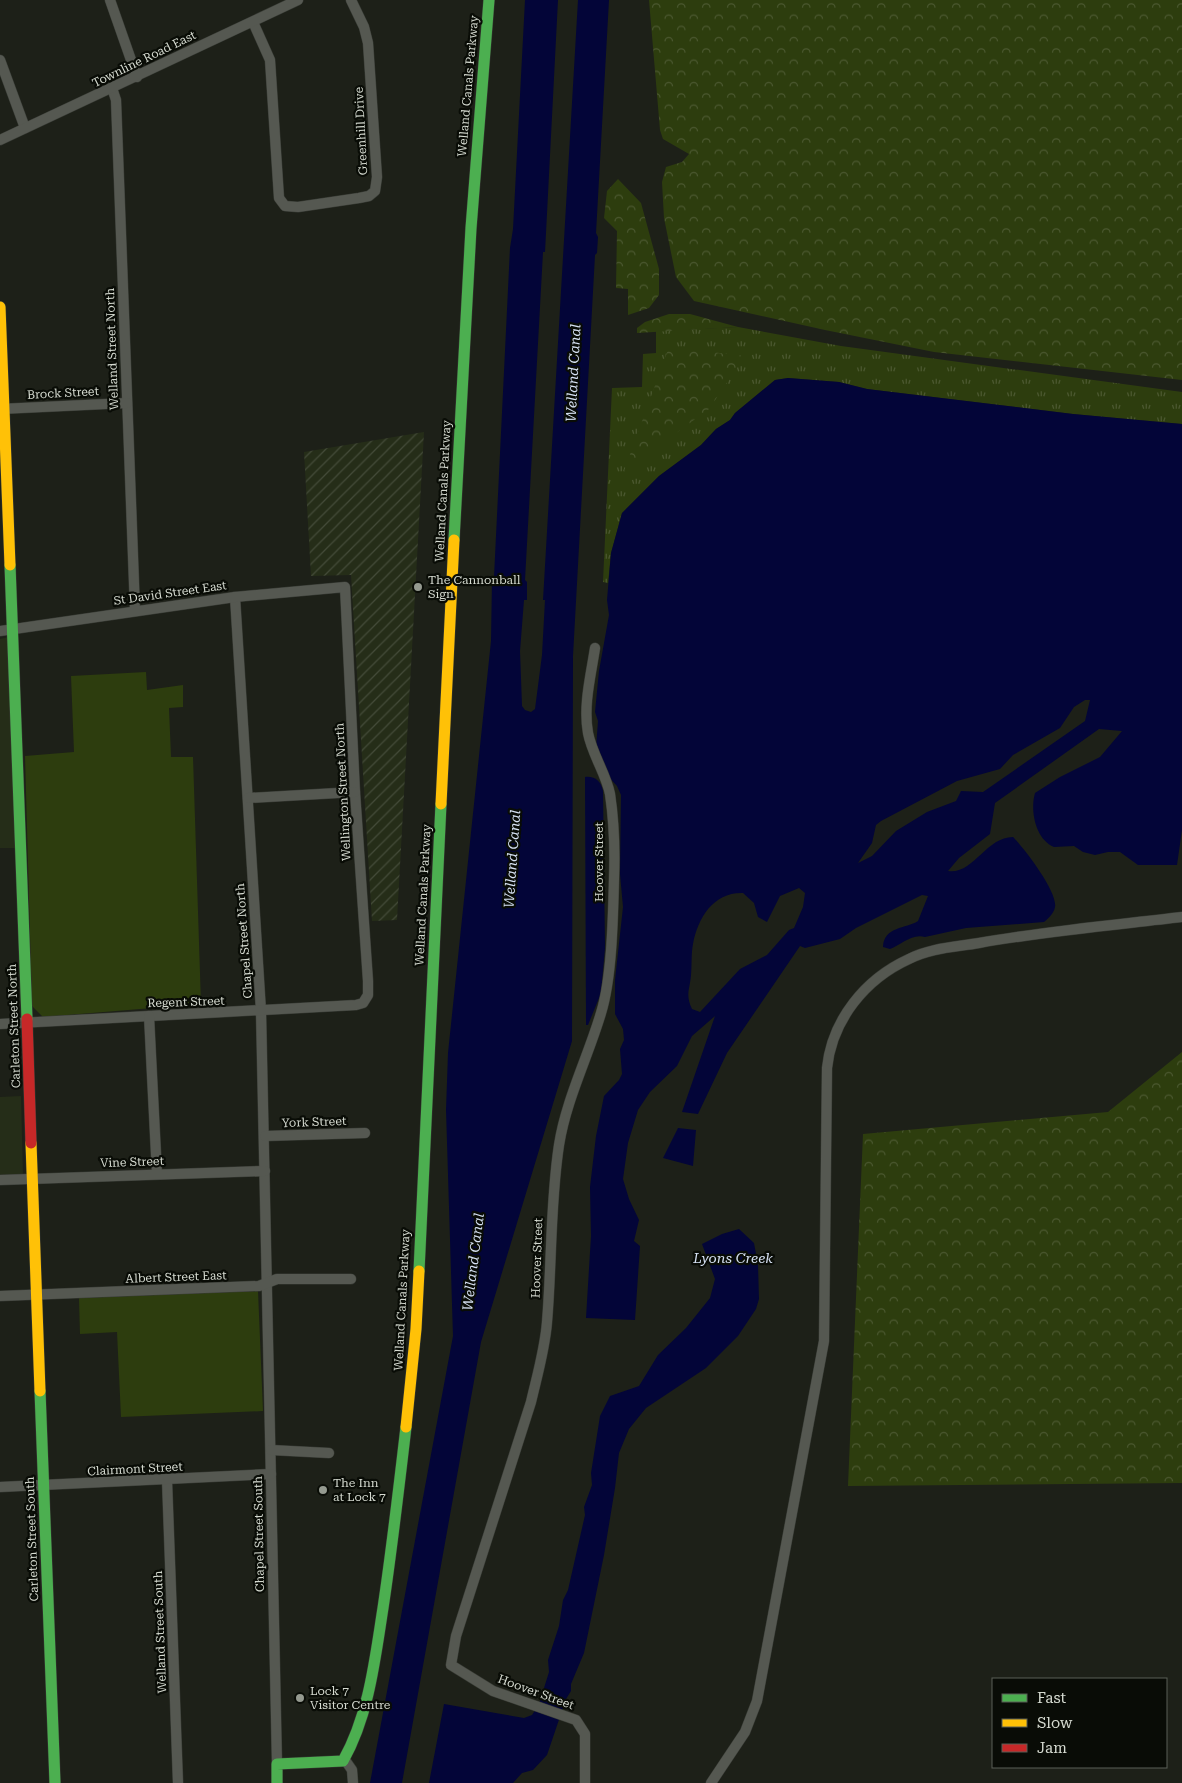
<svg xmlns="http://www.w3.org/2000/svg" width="1182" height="1783" viewBox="0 0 1182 1783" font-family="'Roboto Serif',serif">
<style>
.built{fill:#252d18}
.industrial{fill:url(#industrial-furrows)}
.grass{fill:url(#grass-tufts)}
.forest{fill:url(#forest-crowns)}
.green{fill:#2d3d0e}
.water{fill:#030538;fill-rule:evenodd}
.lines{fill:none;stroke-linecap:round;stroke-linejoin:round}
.street-casing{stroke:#383b35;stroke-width:11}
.fast-casing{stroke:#383b35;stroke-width:12}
.slow-casing{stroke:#383b35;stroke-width:12}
.jam-casing{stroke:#383b35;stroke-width:12}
.street{stroke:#555851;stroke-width:10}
.fast{stroke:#4caf50;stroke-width:11}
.slow{stroke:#ffc107;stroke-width:11}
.jam{stroke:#c62828;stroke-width:11}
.poi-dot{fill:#959a90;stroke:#090c06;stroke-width:2}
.labels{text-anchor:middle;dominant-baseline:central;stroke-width:4.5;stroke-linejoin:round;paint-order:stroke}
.street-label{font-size:12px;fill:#d6dbd1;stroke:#090c06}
.poi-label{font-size:12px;fill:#d6dbd1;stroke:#090c06;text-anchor:start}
.water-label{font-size:14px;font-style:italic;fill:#d6e1f3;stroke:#090c06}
</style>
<defs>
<pattern id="industrial-furrows" width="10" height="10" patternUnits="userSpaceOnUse" patternTransform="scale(1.25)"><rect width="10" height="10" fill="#252d18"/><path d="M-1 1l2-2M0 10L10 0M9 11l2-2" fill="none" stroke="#444b39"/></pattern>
<pattern id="grass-tufts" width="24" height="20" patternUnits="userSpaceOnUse" patternTransform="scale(1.25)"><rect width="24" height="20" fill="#2d3d0e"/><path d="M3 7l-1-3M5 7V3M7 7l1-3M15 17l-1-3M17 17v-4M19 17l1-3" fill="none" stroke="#4b5830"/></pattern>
<pattern id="forest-crowns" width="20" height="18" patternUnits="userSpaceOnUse" patternTransform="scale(1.25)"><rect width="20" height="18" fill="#2d3d0e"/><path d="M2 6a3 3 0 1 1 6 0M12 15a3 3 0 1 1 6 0" fill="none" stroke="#4b5830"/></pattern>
</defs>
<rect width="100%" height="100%" fill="#1d2018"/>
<!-- built -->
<g class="built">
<polygon points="9,637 18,848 0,848 0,639"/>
<polygon points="21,1096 23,1177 0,1177 0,1097"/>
</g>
<!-- industrial -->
<polygon class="industrial" points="424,432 397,920 372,921 351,575 311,576 304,452"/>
<!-- grass -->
<polygon class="grass" points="738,327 841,346 1182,392 1182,424 1073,414 867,389 839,382 788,378 775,380 735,413 730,420 716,429 701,445 659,476 622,513 611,553 608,583 603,582 612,388 642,387 643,354 656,353 656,331"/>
<!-- forest -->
<g class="forest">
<polygon points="649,0 1182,0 1182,380 934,352 825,330 694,301 676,277 664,218 662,182 666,167 682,162 689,154 663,139 660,130"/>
<polygon points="618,179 641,203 659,269 659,295 649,308 628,315 628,289 616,288 617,231 604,218 607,191"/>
<polygon points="669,314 690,314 738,327 637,333 637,328 645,322"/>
<polygon points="669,347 745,356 709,409 624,471"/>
<polygon points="1182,1052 1182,1483 848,1486 863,1134 1108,1112"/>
</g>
<!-- green -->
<g class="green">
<polygon points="146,672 147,690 183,685 183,707 169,708 171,757 193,757 201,1004 43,1017 32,1006 25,756 74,752 71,676"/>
<polygon points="258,1291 263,1411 121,1417 117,1332 80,1334 79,1298"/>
</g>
<!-- water -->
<g class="water">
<polygon points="525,0 558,0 545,252 543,252 525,580 527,582 527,600 524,600 520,651 522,706 525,710 531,712 535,709 542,655 545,600 543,600 544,583 578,0 609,0 596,233 598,237 597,253 595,255 573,656 572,1041 481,1342 402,1783 370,1783 453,1336 446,1110 448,1053 491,641 492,580 494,577 510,248 513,229"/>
<path d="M 788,378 L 839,382 L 867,389 L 1073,414 L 1182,424 L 1182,830 L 1177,865 L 1138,865 L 1120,852 L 1108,852 L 1095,855 L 1083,852 L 1074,846 L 1054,847 C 1035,839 1030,810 1035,793 L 1060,777 L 1100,757 L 1122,731 L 1099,729 L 995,803 L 990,834 L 959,858 L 948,871 C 973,875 986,837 1013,837 C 1024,848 1058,892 1055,907 C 1054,913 1049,918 1044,922 L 966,928 L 925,937 C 912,933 901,945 890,949 L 883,947 C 884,926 906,929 918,921 L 928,896 L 922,895 L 856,928 L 840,939 L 805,948 L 800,946 L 727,1053 L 698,1114 L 682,1112 L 715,1016 L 692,1036 L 677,1066 L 650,1092 L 638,1110 L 628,1143 L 623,1179 L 629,1199 L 639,1220 L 634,1241 L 640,1246 L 635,1320 L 586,1318 L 591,1236 L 590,1187 L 596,1136 L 604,1096 L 619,1080 L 622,1074 L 620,1049 L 624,1040 L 623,1029 L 615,1014 L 615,980 L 623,907 L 620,874 L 621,795 L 617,786 L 606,774 L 596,748 L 598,721 L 595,712 L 599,671 L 609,615 L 607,600 L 611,553 L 622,513 L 659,476 L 701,445 L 716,429 L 730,420 L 735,413 L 775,380 ZM 1085,700 L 1090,700 L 1085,721 L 983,792 L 961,791 L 956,801 L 927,812 L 896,831 L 872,856 L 858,863 L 872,843 L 876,825 L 881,821 L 957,781 L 1000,769 L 1013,755 L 1060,728 L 1074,707 ZM 799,888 L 805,893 L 803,907 L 794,928 L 789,930 L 767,955 L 740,969 L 700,1012 L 692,1009 C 685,995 690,989 691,975 C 692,965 691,954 693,944 C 698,917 714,892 743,893 L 754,903 L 758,917 L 767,922 L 780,896 Z"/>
<path d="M 585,777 C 595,776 601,781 603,791 L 605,948 L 601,993 L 588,1025 L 586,1025 Z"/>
<polygon points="678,1128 696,1130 693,1166 663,1158"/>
<polygon points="739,1229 754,1243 758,1265 759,1299 756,1309 738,1336 706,1368 646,1408 629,1429 619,1453 615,1488 604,1555 584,1653 571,1684 571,1691 566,1699 547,1755 533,1770 522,1773 513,1783 429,1783 444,1704 524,1718 532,1715 539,1704 549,1672 548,1660 559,1626 563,1600 568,1590 585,1515 584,1507 592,1485 591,1473 600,1416 610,1396 639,1386 658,1355 686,1328 710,1298 715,1279 702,1244 722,1234"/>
</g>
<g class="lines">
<!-- street casing -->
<g class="street-casing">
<g id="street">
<polyline points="110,0 137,77"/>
<polyline points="253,22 270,60 279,198 285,206 298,207 359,198 369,196 375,191 377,177 368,43 364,27 351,0"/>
<polyline points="0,60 25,128"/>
<polyline points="112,88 116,100 135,610"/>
<polyline points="0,140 298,0"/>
<polyline points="0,409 127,403"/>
<polyline points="235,597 261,1011 277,1764"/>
<polyline points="0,631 235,597 345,587 355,792 368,981 368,995 363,1003 356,1005 0,1024"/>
<polyline points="248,798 355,792"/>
<polyline points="149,1016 157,1174"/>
<polyline points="265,1136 365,1133"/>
<polyline points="0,1180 265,1171"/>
<polyline points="0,1296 259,1286 277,1279 351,1279"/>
<polyline points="271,1450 329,1453"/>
<polyline points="167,1480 178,1783"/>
<polyline points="0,1487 271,1474"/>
<polyline points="345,1760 352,1770 353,1783"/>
<path d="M 585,1783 L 585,1734 L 576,1720 L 493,1691 L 451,1665 L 456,1636 L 531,1402 C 537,1376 545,1349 547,1322 C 552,1263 550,1204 559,1145 C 566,1100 588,1057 601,1013 C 612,978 613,917 614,879 C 615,852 614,821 610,794 C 606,774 592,754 588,733 C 583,705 591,675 595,648"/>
<path d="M 711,1783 L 745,1732 L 757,1701 L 824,1341 L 827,1068 C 832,1020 865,979 909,959 C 930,948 956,947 979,943 C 1046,931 1114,925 1182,917"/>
</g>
</g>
<!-- fast casing -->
<g class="fast-casing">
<g id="fast">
<polyline points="454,540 471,228 489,0"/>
<polyline points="10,565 27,1019"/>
<polyline points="419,1271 441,804"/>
<polyline points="40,1391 55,1783"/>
<path d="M 277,1783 L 277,1764 L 343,1761 C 369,1715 375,1659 383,1608 C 392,1548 399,1487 406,1427"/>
</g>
</g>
<!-- slow casing -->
<g class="slow-casing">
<g id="slow">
<polyline points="0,307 10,565"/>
<polyline points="441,804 454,540"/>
<polyline points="31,1143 40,1391"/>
<polyline points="406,1427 416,1329 419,1271"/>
</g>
</g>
<!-- jam casing -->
<g class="jam-casing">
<polyline id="jam" points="27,1019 31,1143"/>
</g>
<!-- street -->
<use href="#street" class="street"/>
<!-- fast -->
<use href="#fast" class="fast"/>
<!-- slow -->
<use href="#slow" class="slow"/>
<!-- jam -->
<use href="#jam" class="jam"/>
</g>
<!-- markers -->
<g class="poi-dot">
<circle cx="418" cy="587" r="5"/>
<circle cx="323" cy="1490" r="5"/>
<circle cx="300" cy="1698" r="5"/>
</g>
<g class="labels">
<!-- street labels -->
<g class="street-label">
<text transform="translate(144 59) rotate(-26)">Townline Road East</text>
<text transform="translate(468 86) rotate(-85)">Welland Canals Parkway</text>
<text transform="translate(361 131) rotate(-93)">Greenhill Drive</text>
<text transform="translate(112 349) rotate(-92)">Welland Street North</text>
<text transform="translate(63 393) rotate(-3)">Brock Street</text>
<text transform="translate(443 491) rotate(-87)">Welland Canals Parkway</text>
<text transform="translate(170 593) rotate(-8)">St David Street East</text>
<text transform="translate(343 792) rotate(-93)">Wellington Street North</text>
<text transform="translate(599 862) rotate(-90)">Hoover Street</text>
<text transform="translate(423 895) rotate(-87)">Welland Canals Parkway</text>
<text transform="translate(244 941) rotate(-94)">Chapel Street North</text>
<text transform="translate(186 1002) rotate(-2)">Regent Street</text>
<text transform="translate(14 1026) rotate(-92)">Carleton Street North</text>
<text transform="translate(314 1122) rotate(-2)">York Street</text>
<text transform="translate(132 1162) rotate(-2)">Vine Street</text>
<text transform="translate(537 1258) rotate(-88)">Hoover Street</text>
<text transform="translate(176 1277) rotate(-2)">Albert Street East</text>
<text transform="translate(402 1300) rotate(-87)">Welland Canals Parkway</text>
<text transform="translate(135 1469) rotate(-3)">Clairmont Street</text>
<text transform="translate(259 1534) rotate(-91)">Chapel Street South</text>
<text transform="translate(32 1539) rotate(-92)">Carleton Street South</text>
<text transform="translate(160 1632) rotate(-92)">Welland Street South</text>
<text transform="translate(536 1692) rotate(20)">Hoover Street</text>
</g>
<!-- poi labels -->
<g class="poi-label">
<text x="428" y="580">The Cannonball<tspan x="428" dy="14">Sign</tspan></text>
<text x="333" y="1483">The Inn<tspan x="333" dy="14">at Lock 7</tspan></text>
<text x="310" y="1691">Lock 7<tspan x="310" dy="14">Visitor Centre</tspan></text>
</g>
<!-- water labels -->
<g class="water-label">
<text transform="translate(573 373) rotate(-87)">Welland Canal</text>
<text transform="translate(512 859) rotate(-86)">Welland Canal</text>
<text x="733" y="1258">Lyons Creek</text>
<text transform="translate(473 1262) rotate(-83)">Welland Canal</text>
</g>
</g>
<!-- legend -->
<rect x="992" y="1678" width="175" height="90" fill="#090c06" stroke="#5b5f57"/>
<rect x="1002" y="1694" width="25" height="8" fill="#4caf50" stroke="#5b5f57"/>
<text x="1037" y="1703" font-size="15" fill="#d6dbd1">Fast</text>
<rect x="1002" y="1719" width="25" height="8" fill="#ffc107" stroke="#5b5f57"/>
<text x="1037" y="1728" font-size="15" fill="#d6dbd1">Slow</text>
<rect x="1002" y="1744" width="25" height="8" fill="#c62828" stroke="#5b5f57"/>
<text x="1037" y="1753" font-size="15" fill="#d6dbd1">Jam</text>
</svg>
